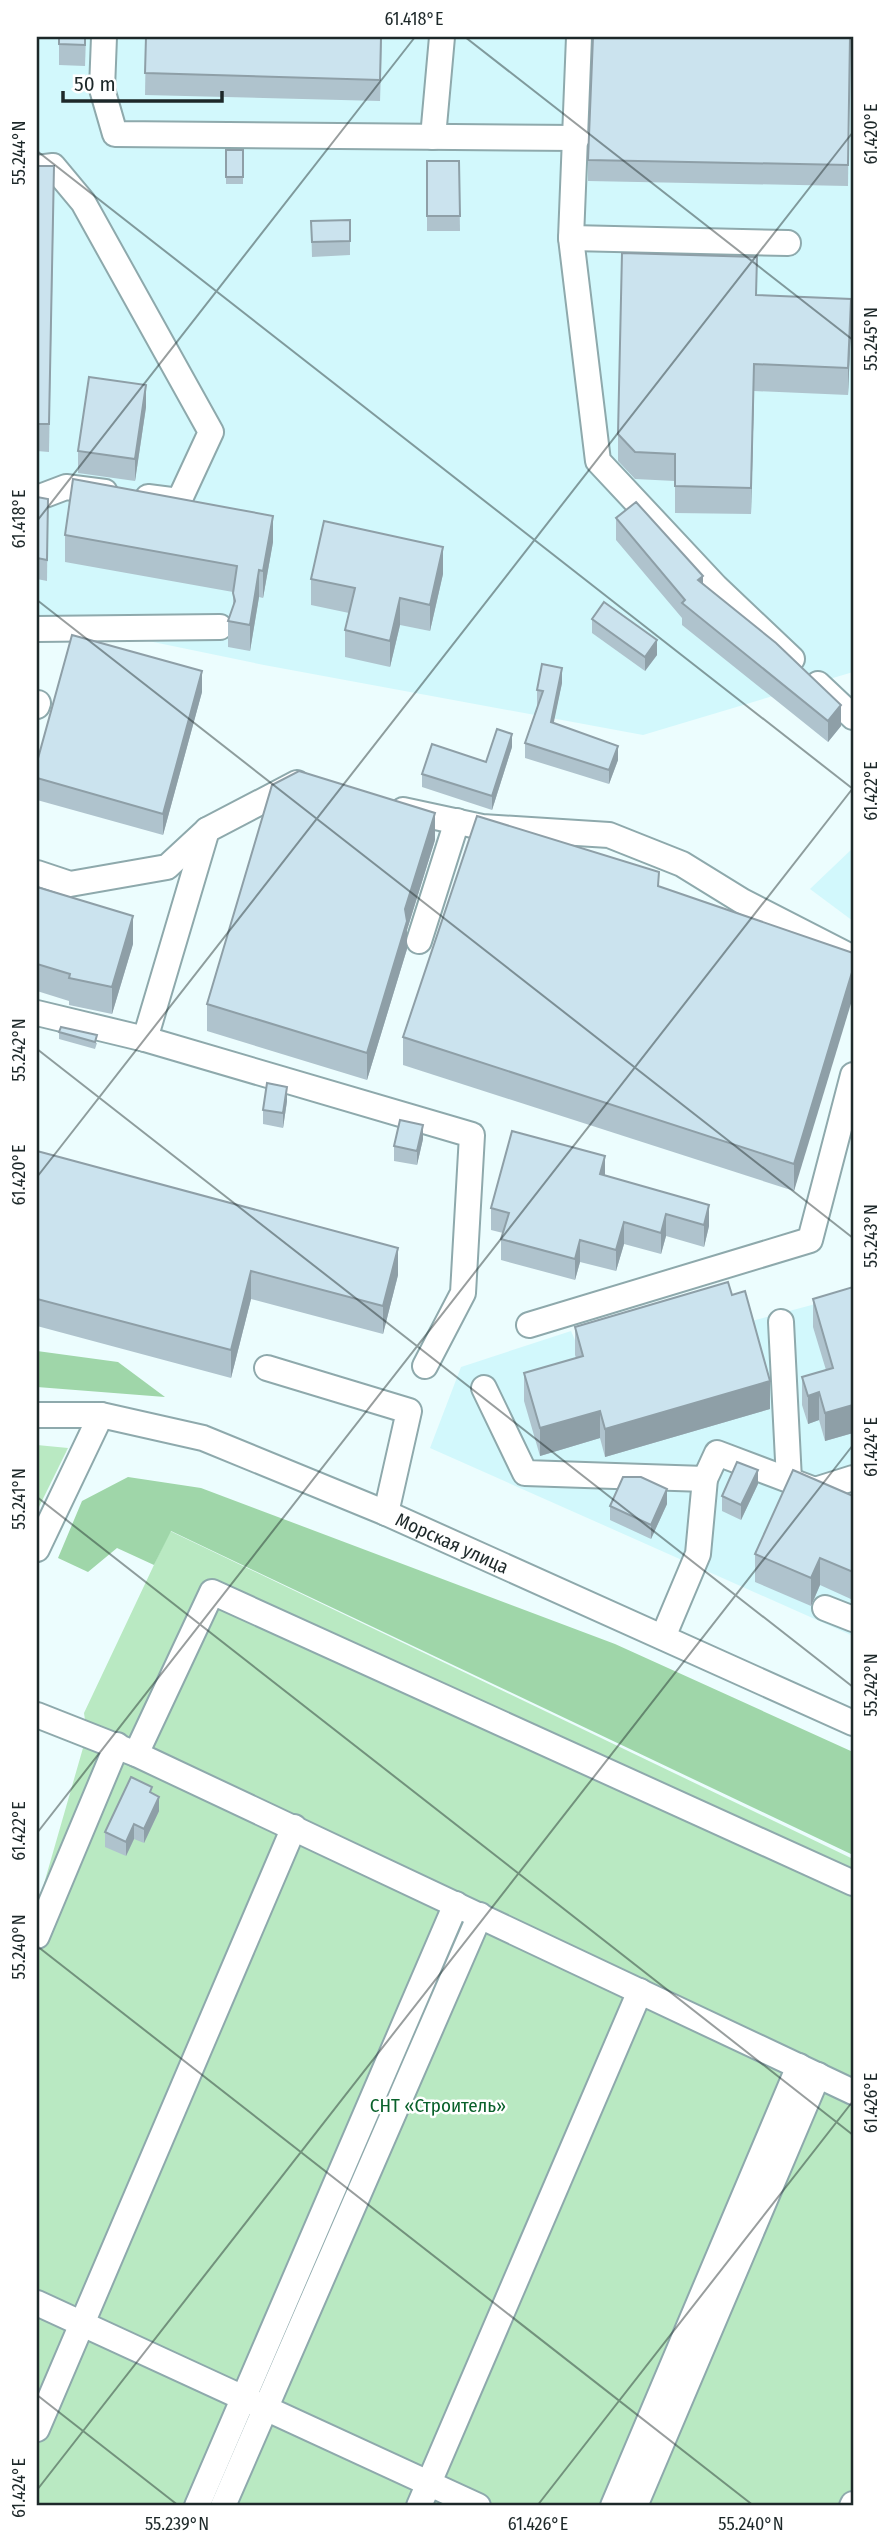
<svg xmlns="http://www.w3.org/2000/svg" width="890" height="2543" viewBox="0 0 890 2543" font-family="'Fira Sans Condensed',sans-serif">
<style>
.built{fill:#d2f8fc}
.green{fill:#b9e9c2}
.forest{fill:#9fd6a9}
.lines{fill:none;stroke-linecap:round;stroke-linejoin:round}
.minor-casing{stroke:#8ea9ac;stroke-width:28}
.minor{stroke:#fff;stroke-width:24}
.wall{fill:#afc3cd}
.shaded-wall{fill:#8e9fa7}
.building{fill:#cbe3ee;stroke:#8e9fa7;stroke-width:2}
.ticks{fill:none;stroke:#1d2829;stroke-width:2;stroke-opacity:0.45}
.labels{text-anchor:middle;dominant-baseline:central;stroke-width:5;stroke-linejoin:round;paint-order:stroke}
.street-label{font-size:19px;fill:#1d2829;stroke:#fff}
.park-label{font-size:19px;fill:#0a612b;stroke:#fff}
.neatline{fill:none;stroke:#1d2829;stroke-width:2.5}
.ticks-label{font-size:18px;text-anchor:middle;fill:#1d2829}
</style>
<rect width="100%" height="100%" fill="#ecfdfe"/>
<!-- built -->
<g class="built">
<polygon points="37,37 853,37 853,672 643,735 264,665 37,618"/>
<polygon points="853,848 853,921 810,889"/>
<polygon points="853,1294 853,1636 430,1448 461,1367 571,1331 586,1365"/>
</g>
<!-- green -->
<g class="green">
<polygon points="37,1445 68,1448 37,1511"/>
<polygon points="170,1531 853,1859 853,2506 37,2506 37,1908 87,1734 84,1713"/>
</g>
<!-- forest -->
<g class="forest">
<polygon points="37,1351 118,1362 165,1397 37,1387"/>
<polygon points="128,1477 201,1488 615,1644 853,1752 853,1855 171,1531 154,1565 117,1548 88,1572 58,1558 82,1501"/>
</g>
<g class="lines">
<!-- minor casing -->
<g class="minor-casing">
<g id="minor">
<polyline points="104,37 102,89 115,134 577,138"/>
<polyline points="579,37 571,238 598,461 716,587 792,659"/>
<polyline points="433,137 442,37"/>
<polyline points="37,168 53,166 83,202 211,432 179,501 148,497"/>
<polyline points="571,238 788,243"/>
<polyline points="37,498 66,487 105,492"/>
<polyline points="37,629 220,627"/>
<polyline points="818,684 853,717"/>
<polyline points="37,706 38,703"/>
<polyline points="297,783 207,830 145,1039 472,1135 463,1293 425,1366"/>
<polyline points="403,810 482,827 609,835 682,864 742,901 853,958"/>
<polyline points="37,873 70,884 167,867 207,830"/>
<polyline points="419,941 457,821"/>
<polyline points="37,1013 145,1039"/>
<polyline points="781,1322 789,1480"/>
<polyline points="529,1325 810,1240 853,1075"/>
<polyline points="267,1368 409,1411 386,1513"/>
<polyline points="484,1388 525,1473 705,1479"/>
<path id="s1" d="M 37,1415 L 101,1415 L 203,1438 L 386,1513 L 853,1723"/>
<polyline points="37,1549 101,1415"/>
<polyline points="825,1608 853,1619"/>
<polyline points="663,1637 698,1554 705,1479 717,1453 815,1490 853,1478"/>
<polyline points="37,1715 136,1754 853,2092"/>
<polyline points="136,1754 212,1592 853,1883"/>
<polyline points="37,1936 117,1745"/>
<polyline points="37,2303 478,2506"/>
<polyline points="37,2429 294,1827"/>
<polyline points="197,2506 456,1904"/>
<polyline points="223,2506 480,1915"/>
<polyline points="419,2506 640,1991"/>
<polyline points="613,2506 799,2066"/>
<polyline points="635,2506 818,2075"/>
<polyline points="852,2506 853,2504"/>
</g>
</g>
<!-- minor -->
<use href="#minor" class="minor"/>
</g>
<!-- wall -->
<g class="wall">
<polygon points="59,37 86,37 85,66 59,65"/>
<polygon points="146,37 382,37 380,101 145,95"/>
<polygon points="850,37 848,186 588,181 588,160"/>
<polygon points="226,150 243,177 243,184 226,184"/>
<polygon points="427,161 459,161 460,231 427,231"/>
<polygon points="37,166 54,194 49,452 37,451"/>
<polygon points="311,221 350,241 350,255 312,257"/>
<polygon points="757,295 851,326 848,395 754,391 751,514 675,513 675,481 635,479 618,461 618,434"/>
<polygon points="146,407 135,481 78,473 78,451"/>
<polygon points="37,497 48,499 47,581 37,579"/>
<polygon points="616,518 703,585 841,726 828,742 682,625 682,618 616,540"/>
<polygon points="65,535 273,542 263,598 259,597 250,651 228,647 228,621 233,607 233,592 65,562"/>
<polygon points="443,574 430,631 400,625 390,667 345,657 345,630 349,613 311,605 311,579"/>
<polygon points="592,619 657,655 645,671 592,633"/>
<polygon points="562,683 553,723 618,760 609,784 525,758 525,743 538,705 537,705 537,690"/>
<polygon points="202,692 163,835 37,800 37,762"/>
<polygon points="512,747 492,810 422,787 422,774 486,762"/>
<polygon points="435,840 407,930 407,949 367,1080 207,1031 207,1004"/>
<polygon points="37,887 133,944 112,1014 69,1005 69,1001 37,991"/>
<polygon points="659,887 853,953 794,1191 403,1065 403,1037"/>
<polygon points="59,1032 97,1043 95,1049 59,1039"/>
<polygon points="287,1101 283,1128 263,1124 263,1110"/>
<polygon points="423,1139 417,1165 394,1161 394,1146"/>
<polygon points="37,1151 398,1275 383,1334 251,1299 231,1378 37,1326"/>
<polygon points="605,1176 709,1226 704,1247 666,1236 661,1254 624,1244 616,1271 580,1262 575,1280 501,1260 501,1239 503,1233 491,1230 491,1208"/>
<polygon points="853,1287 853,1433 825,1441 819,1420 808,1424 802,1405 802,1377 826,1370 813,1327 813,1299"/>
<polygon points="732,1295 770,1409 605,1457 600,1438 540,1456 524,1401 524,1373 576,1358 575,1355 575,1327"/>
<polygon points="758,1484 741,1520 722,1511 722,1496"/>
<polygon points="853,1496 853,1600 820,1585 811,1606 755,1582 755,1554"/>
<polygon points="667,1504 651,1539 610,1520 610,1506"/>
<polygon points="152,1793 159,1811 144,1843 134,1839 126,1856 105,1847 105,1832"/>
</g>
<!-- shaded-wall -->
<g class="shaded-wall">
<polygon points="851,299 851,326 848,395 848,368"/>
<polygon points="754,364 754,391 751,514 751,488"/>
<polygon points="146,385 146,407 135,481 135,459"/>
<polygon points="273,516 273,542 263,598 263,571"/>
<polygon points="443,547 443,574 430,631 430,605"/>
<polygon points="259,570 259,597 250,651 250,625"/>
<polygon points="703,576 703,597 698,580"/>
<polygon points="400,598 400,625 390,667 390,641"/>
<polygon points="657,640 657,655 645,671 645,657"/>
<polygon points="562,668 562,683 551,736 551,722"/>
<polygon points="202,671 202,692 163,835 163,814"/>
<polygon points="841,705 841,726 828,742 828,721"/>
<polygon points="512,734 512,747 492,810 492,796"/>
<polygon points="618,746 618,760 609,784 609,770"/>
<polygon points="435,813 435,840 407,930 407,949 367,1080 367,1053 405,909"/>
<polygon points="133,916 133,944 112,1014 112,987"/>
<polygon points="853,969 853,997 794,1191 794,1164"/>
<polygon points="287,1087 287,1101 283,1128 283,1113"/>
<polygon points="423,1125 423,1139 417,1165 417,1151"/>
<polygon points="605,1156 605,1178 600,1174"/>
<polygon points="709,1205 709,1226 704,1247 704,1225"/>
<polygon points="666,1214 666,1236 661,1254 661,1233"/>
<polygon points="624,1222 624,1244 616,1271 616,1250"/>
<polygon points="580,1240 580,1262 575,1280 575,1259"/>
<polygon points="398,1248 398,1275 383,1334 383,1306"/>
<polygon points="251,1271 251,1299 231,1378 231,1350"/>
<polygon points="770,1381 770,1409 605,1457 605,1429"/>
<polygon points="819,1392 819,1420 808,1424 808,1396"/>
<polygon points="853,1405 853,1433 825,1441 825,1413"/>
<polygon points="600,1411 600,1438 540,1456 540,1428"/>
<polygon points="758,1470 758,1484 741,1520 741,1505"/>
<polygon points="667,1489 667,1504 651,1539 651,1525"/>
<polygon points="820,1558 820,1585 811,1606 811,1578"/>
<polygon points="159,1797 159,1811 144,1843 144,1829"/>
<polygon points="134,1824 134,1839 126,1856 126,1842"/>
</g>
<!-- building -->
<g class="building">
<polygon points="59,37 85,37 85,45 59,44"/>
<polygon points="146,37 381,37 380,80 145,73"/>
<polygon points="593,37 850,37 848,165 588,160"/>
<rect x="226" y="150" width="17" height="27"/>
<polygon points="427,161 459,161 460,216 427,216"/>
<polygon points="37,166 54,166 49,424 37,424"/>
<polygon points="350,220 350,241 312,242 311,221"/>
<polygon points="622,253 757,257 756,295 851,299 848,368 754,364 751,488 675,486 675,454 635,452 618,434"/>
<polygon points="89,377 146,385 135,459 78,451"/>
<polygon points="73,479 273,516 263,571 259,570 250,625 228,621 235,601 233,593 237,566 65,535"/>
<polygon points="37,497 48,499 47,560 37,558"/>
<polygon points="636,502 703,576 698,580 776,643 841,705 828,721 682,603 685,600 616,518"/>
<polygon points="324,521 443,547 430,605 400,598 390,641 345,630 355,588 311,579"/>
<polygon points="604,602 657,640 645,657 592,619"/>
<polygon points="72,635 202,671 163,814 37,778 37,762"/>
<polygon points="542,664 562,668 551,722 618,746 609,770 525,743 543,691 537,690"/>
<polygon points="497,729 512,734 492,796 422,774 432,744 486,762"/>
<polygon points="299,771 435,813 405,909 407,921 367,1053 207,1004 272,785"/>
<polygon points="477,816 659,872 658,886 853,953 853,969 794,1164 403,1037"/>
<polygon points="37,887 133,916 112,987 69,978 70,974 37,964"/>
<polygon points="61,1027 97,1035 95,1042 59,1032"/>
<polygon points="267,1083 287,1087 283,1113 263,1110"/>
<polygon points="400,1120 423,1125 417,1151 394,1146"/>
<polygon points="512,1131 605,1156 600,1174 709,1205 704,1225 666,1214 661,1233 624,1222 616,1250 580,1240 575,1259 501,1239 509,1213 491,1208"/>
<polygon points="37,1151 398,1248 383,1306 251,1271 231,1350 37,1299"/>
<polygon points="728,1282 732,1295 745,1291 770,1381 605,1429 600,1411 540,1428 524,1373 583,1356 575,1327"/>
<polygon points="853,1287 853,1405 825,1413 819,1392 808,1396 802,1377 833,1368 813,1299"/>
<polygon points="737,1462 758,1470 741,1505 722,1496"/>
<polygon points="793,1470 853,1496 853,1572 820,1558 811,1578 755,1554"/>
<polygon points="623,1477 641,1477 667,1489 651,1525 610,1506"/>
<polygon points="131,1777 152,1787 150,1792 159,1797 144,1829 134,1824 126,1842 105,1832"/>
</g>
<!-- ticks -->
<path class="ticks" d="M 465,37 L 853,340M 37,151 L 853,789M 37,521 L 415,37M 37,600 L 853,1238M 37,1049 L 853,1687M 37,1177 L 853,132M 37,1497 L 853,2135M 37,1833 L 853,788M 37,1946 L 754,2506M 37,2395 L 179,2506M 37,2490 L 853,1445M 537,2506 L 853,2101"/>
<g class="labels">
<!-- street labels -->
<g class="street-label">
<text stroke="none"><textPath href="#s1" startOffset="439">Морская улица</textPath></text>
</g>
<!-- park labels -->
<g class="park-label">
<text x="438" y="2105">СНТ «Строитель»</text>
</g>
</g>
<!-- border -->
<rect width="890" height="2543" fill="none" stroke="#ffffff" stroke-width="77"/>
<!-- scale -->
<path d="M63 91v10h159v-10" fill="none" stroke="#1d2829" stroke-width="3.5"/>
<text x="74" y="91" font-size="21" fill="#1d2829" stroke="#ffffff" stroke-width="5" paint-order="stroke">50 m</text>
<rect x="38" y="38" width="814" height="2466" class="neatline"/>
<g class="ticks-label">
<text x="414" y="25">61.418°E</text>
<text transform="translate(871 134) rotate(-90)" y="6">61.420°E</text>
<text transform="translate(19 153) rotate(-90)" y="6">55.244°N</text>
<text transform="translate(871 339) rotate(-90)" y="6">55.245°N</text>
<text transform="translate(19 519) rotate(-90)" y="6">61.418°E</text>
<text transform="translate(871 791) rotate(-90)" y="6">61.422°E</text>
<text transform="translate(19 1050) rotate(-90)" y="6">55.242°N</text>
<text transform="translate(19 1175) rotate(-90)" y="6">61.420°E</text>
<text transform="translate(871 1236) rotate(-90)" y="6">55.243°N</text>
<text transform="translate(871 1447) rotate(-90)" y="6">61.424°E</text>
<text transform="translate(19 1499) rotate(-90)" y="6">55.241°N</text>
<text transform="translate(871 1685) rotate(-90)" y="6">55.242°N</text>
<text transform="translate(19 1831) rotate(-90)" y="6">61.422°E</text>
<text transform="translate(19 1947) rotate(-90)" y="6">55.240°N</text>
<text transform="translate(871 2103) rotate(-90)" y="6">61.426°E</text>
<text transform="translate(19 2488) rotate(-90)" y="6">61.424°E</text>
<text x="177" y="2530">55.239°N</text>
<text x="538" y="2530">61.426°E</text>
<text x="751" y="2530">55.240°N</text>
</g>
</svg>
